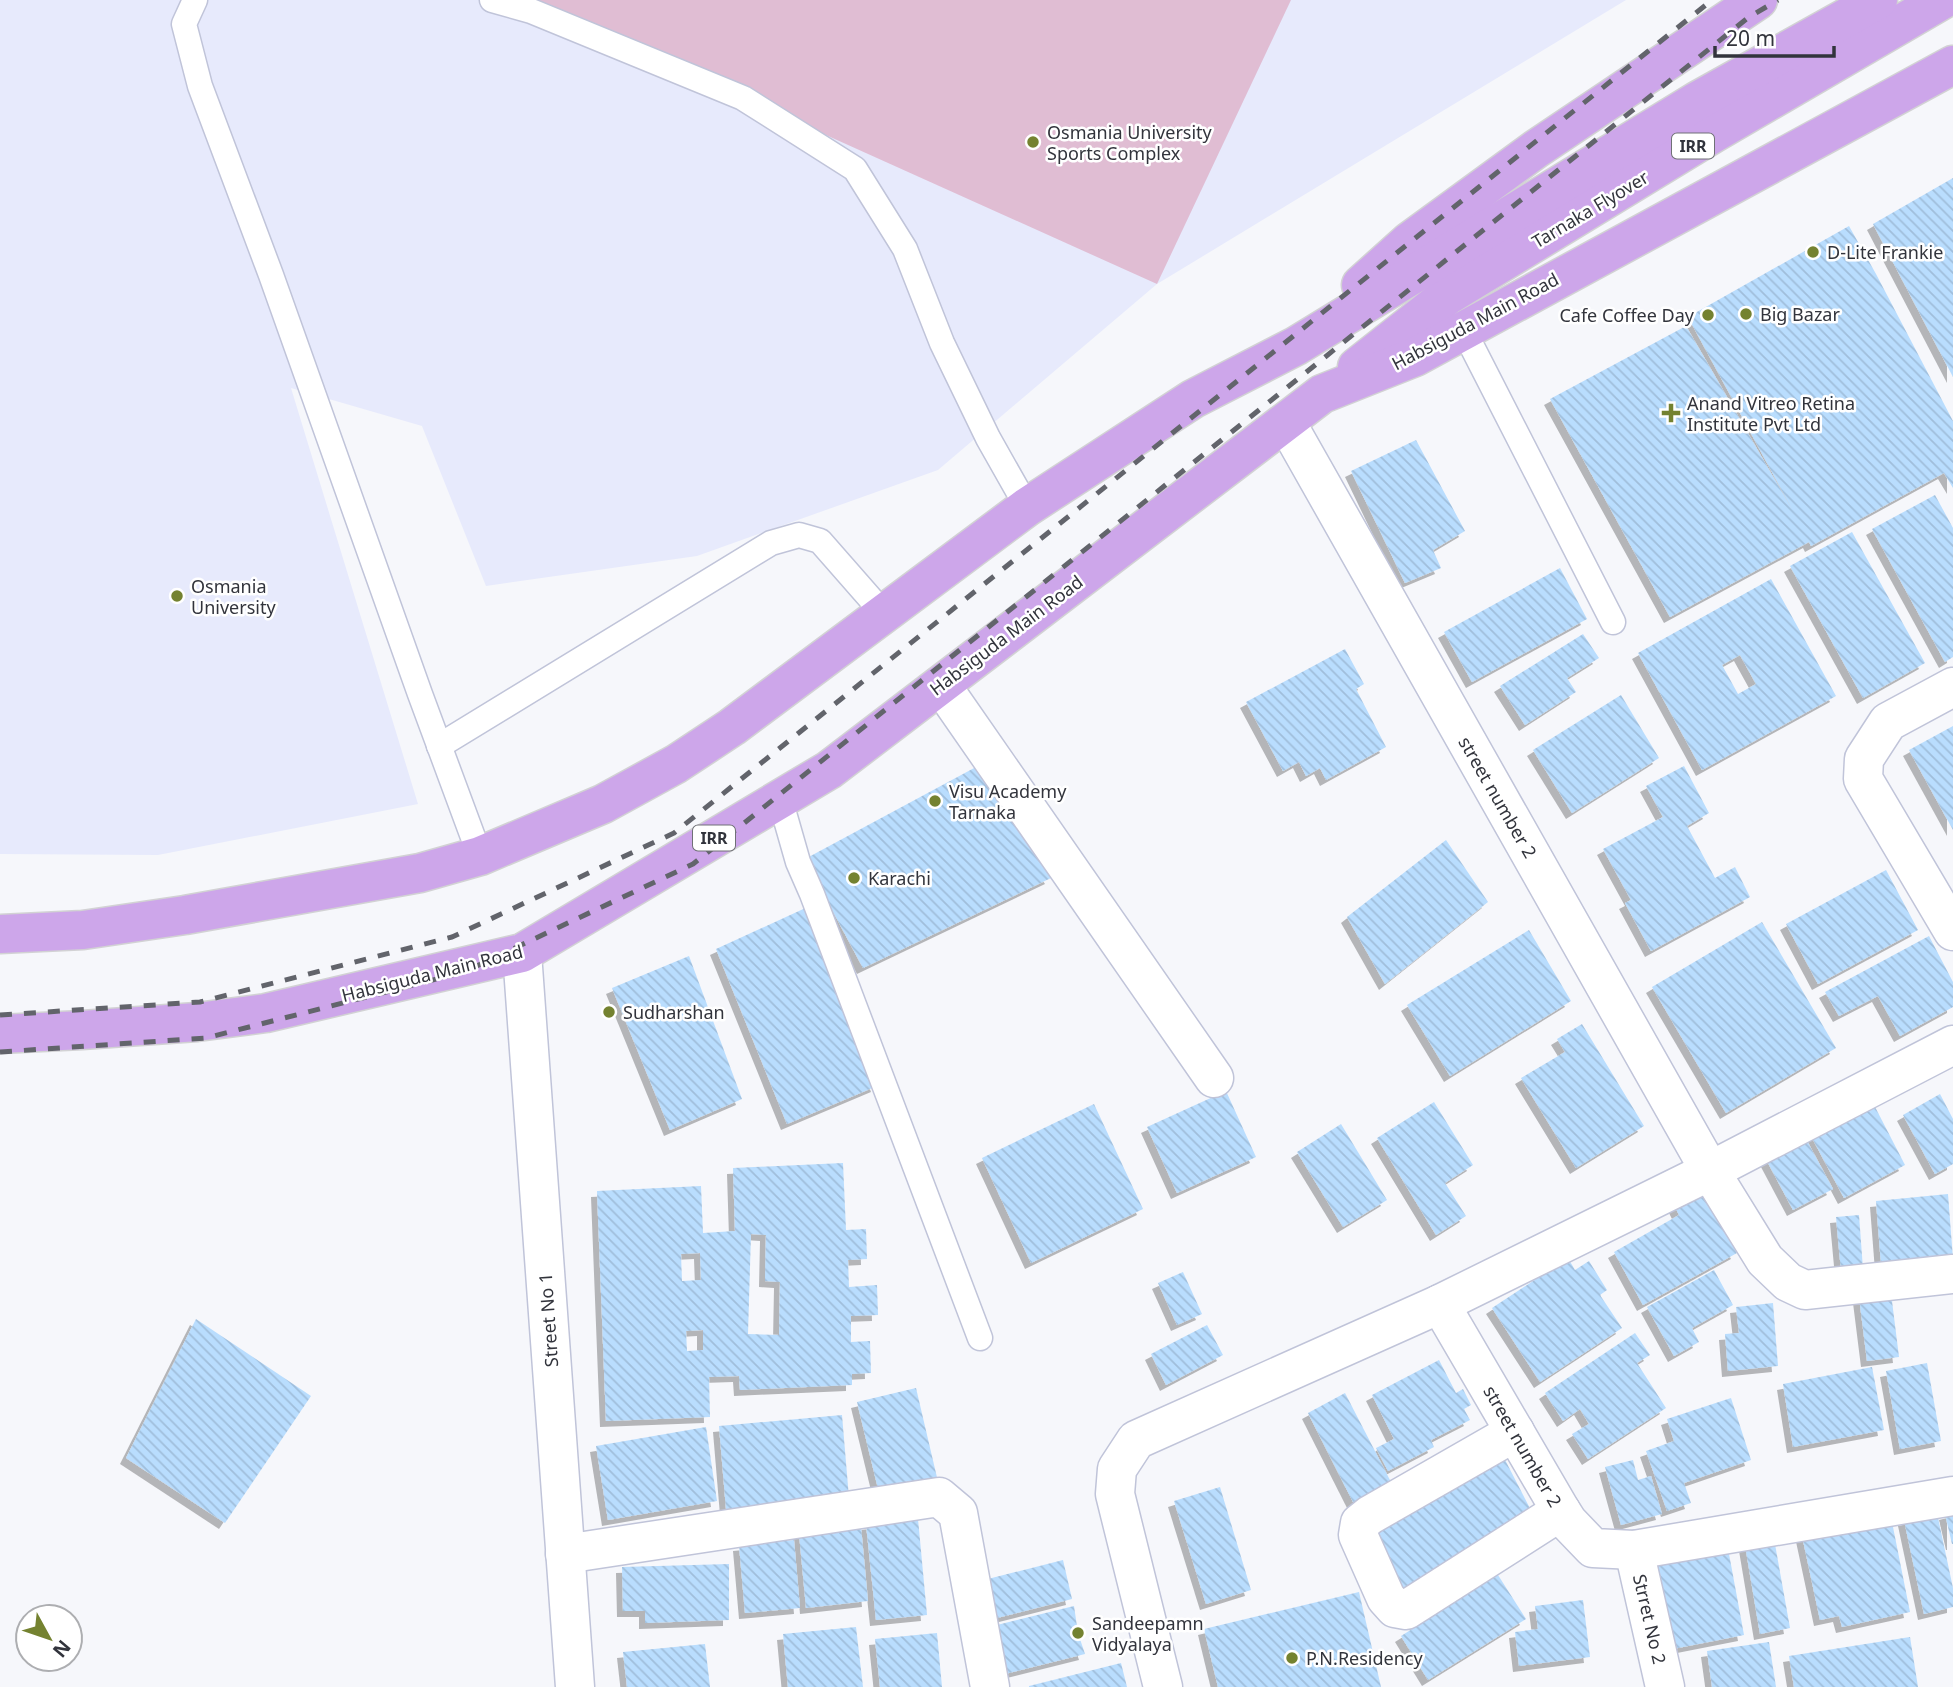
<svg xmlns="http://www.w3.org/2000/svg" width="1953" height="1687" viewBox="0 0 1953 1687" font-family="'Noto Sans',sans-serif">
<style>
.built{fill:#e7eafc}
.grass{fill:#e0bdd3}
.building{fill:url(#building-back-hatch);fill-rule:evenodd;filter:url(#shadow)}
.lines{fill:none;stroke-linecap:round;stroke-linejoin:round}
.service-casing{stroke:#c0c4d9;stroke-width:27}
.minor-casing{stroke:#c0c4d9;stroke-width:41}
.tertiary-casing{stroke:#c0c4d9;stroke-width:41}
.primary-casing{stroke:#d2d2d4;stroke-width:41}
.service{stroke:#fff;stroke-width:24}
.minor{stroke:#fff;stroke-width:38}
.tertiary{stroke:#fff;stroke-width:38}
.primary{stroke:#cda6ea;stroke-width:38}
.rail{stroke:#62646b;stroke-width:5;stroke-dasharray:12 12;stroke-linecap:butt}
.poi-dot{fill:#748230;stroke:#fff;stroke-width:2.5}
.labels{text-anchor:middle;dominant-baseline:central;stroke-width:5;stroke-linejoin:round;paint-order:stroke}
.shield{fill:#fff;stroke:#707176;stroke-width:2}
.shield-label{font-size:16px;font-weight:bold;fill:#32343c}
.poi-label{font-size:18px;fill:#32343c;stroke:#fff;text-anchor:start}
.street-label{font-size:18px;fill:#32343c;stroke:#fff}
</style>
<defs>
<pattern id="building-back-hatch" width="6" height="6" patternUnits="userSpaceOnUse" patternTransform="scale(1.75)"><rect width="6" height="6" fill="#b9ddfe"/><path d="M-1 5l2 2M0 0l6 6M5-1l2 2" fill="none" stroke="#a0bedb"/></pattern>
<filter id="shadow"><feDropShadow dx="-6" dy="6" stdDeviation="0" flood-color="#0004"/></filter>
</defs>
<rect width="100%" height="100%" fill="#f6f7fb"/>
<!-- built -->
<polygon class="built" points="0,0 1626,0 1157,284 938,470 697,556 486,586 422,426 291,388 418,804 158,855 0,854"/>
<!-- grass -->
<polygon class="grass" points="526,0 1291,0 1157,284"/>
<!-- building -->
<g class="building">
<polygon points="1953,178 1953,377 1873,224"/>
<polygon points="1849,226 1876,274 1953,421 1953,488 1944,473 1811,546 1809,542 1670,617 1550,399 1686,326 1793,511 1688,317"/>
<polygon points="1416,440 1465,531 1433,550 1441,568 1405,583 1351,471"/>
<polygon points="1935,495 1953,528 1953,657 1945,662 1872,529"/>
<polygon points="1852,532 1925,663 1863,698 1790,566"/>
<polygon points="1560,568 1587,619 1472,682 1444,632"/>
<path d="M 1771,579 L 1836,696 L 1702,770 L 1638,653 ZM 1740,655 L 1756,684 L 1738,694 L 1722,665 Z"/>
<polygon points="1583,634 1599,658 1567,678 1576,692 1525,725 1500,686"/>
<polygon points="1345,649 1364,684 1356,689 1386,747 1326,780 1320,768 1306,776 1299,762 1283,771 1246,702"/>
<polygon points="1621,695 1659,758 1572,813 1533,750"/>
<polygon points="1953,726 1953,830 1909,750"/>
<polygon points="1684,766 1709,813 1687,826 1715,878 1735,867 1750,897 1651,951 1625,903 1631,900 1603,849 1663,817 1646,786"/>
<polygon points="976,767 1051,878 863,968 805,859"/>
<polygon points="1446,840 1488,902 1385,984 1347,917"/>
<polygon points="1886,870 1918,930 1818,984 1786,924"/>
<polygon points="812,905 877,1086 787,1124 716,949"/>
<polygon points="1762,922 1836,1048 1726,1113 1652,987"/>
<polygon points="1529,930 1571,1001 1450,1076 1407,1005"/>
<polygon points="1929,936 1953,982 1953,1007 1900,1036 1878,996 1839,1016 1825,992"/>
<polygon points="689,956 742,1099 670,1130 612,988"/>
<polygon points="1582,1024 1644,1126 1576,1168 1521,1078 1565,1052 1557,1039"/>
<polygon points="1226,1091 1256,1157 1177,1193 1147,1127"/>
<polygon points="1940,1094 1953,1119 1953,1164 1935,1174 1903,1115"/>
<polygon points="1434,1102 1473,1165 1445,1183 1466,1216 1436,1235 1377,1138"/>
<polygon points="1873,1103 1905,1165 1844,1198 1811,1136"/>
<polygon points="1094,1104 1143,1209 1031,1263 982,1158"/>
<polygon points="1341,1124 1387,1200 1343,1227 1297,1152"/>
<polygon points="1806,1139 1833,1189 1793,1210 1767,1161"/>
<path d="M 843,1163 L 846,1230 L 866,1229 L 867,1259 L 848,1260 L 849,1287 L 877,1285 L 878,1315 L 851,1316 L 851,1342 L 870,1341 L 871,1373 L 852,1374 L 852,1385 L 740,1390 L 739,1376 L 709,1377 L 710,1417 L 606,1421 L 597,1191 L 701,1186 L 703,1233 L 735,1231 L 733,1168 ZM 751,1234 L 766,1235 L 765,1281 L 780,1282 L 779,1335 L 748,1334 ZM 700,1253 L 701,1280 L 682,1281 L 681,1254 ZM 703,1330 L 703,1350 L 687,1351 L 686,1331 Z"/>
<polygon points="1700,1187 1737,1253 1643,1305 1614,1252 1679,1215 1673,1203"/>
<polygon points="1948,1194 1953,1259 1881,1265 1876,1201"/>
<polygon points="1859,1215 1863,1269 1841,1271 1836,1217"/>
<polygon points="1568,1258 1575,1270 1589,1261 1607,1290 1600,1295 1622,1328 1540,1382 1492,1308"/>
<polygon points="1714,1270 1733,1305 1692,1328 1699,1342 1674,1356 1647,1307"/>
<polygon points="1183,1272 1202,1314 1177,1325 1158,1283"/>
<polygon points="1890,1285 1899,1357 1867,1361 1858,1289"/>
<polygon points="1773,1303 1778,1366 1728,1371 1725,1334 1739,1333 1736,1307"/>
<polygon points="196,1319 311,1396 225,1523 126,1458"/>
<polygon points="1207,1325 1223,1355 1166,1385 1151,1354"/>
<polygon points="1635,1333 1650,1355 1637,1363 1666,1408 1588,1459 1572,1434 1589,1424 1580,1409 1563,1421 1545,1393"/>
<polygon points="1439,1360 1456,1393 1463,1389 1471,1405 1464,1409 1470,1420 1431,1440 1434,1447 1388,1471 1376,1448 1394,1439 1372,1395"/>
<polygon points="1927,1363 1941,1441 1900,1449 1886,1371"/>
<polygon points="1872,1367 1884,1430 1793,1447 1783,1384"/>
<polygon points="916,1388 939,1486 881,1501 857,1402"/>
<polygon points="1345,1393 1392,1484 1354,1504 1308,1413"/>
<polygon points="1731,1398 1751,1460 1684,1483 1691,1503 1667,1511 1646,1451 1674,1441 1667,1419"/>
<polygon points="842,1415 849,1498 726,1509 719,1426"/>
<polygon points="706,1427 717,1501 608,1520 596,1446"/>
<polygon points="1501,1452 1537,1522 1400,1592 1373,1531"/>
<polygon points="1633,1460 1638,1480 1651,1476 1662,1514 1621,1525 1605,1467"/>
<polygon points="1220,1487 1251,1590 1206,1604 1174,1501"/>
<polygon points="1890,1512 1910,1612 1842,1627 1839,1616 1820,1620 1801,1531"/>
<polygon points="1953,1512 1953,1544 1952,1544 1945,1514"/>
<polygon points="1937,1513 1953,1588 1953,1607 1924,1614 1904,1520"/>
<polygon points="918,1519 927,1615 876,1620 866,1524"/>
<polygon points="861,1527 868,1601 806,1608 799,1533"/>
<polygon points="1773,1533 1790,1628 1760,1634 1744,1539"/>
<polygon points="794,1540 800,1608 745,1613 739,1545"/>
<polygon points="1727,1543 1744,1635 1673,1649 1656,1557"/>
<polygon points="1063,1560 1072,1599 993,1619 984,1580"/>
<polygon points="729,1564 729,1620 645,1623 645,1611 623,1611 622,1567"/>
<polygon points="1498,1575 1526,1619 1428,1680 1401,1636"/>
<polygon points="1359,1592 1381,1687 1218,1687 1204,1629"/>
<polygon points="1583,1600 1590,1657 1519,1666 1515,1632 1538,1629 1535,1606"/>
<polygon points="1074,1606 1078,1633 1085,1654 997,1676 985,1628"/>
<polygon points="856,1627 863,1687 788,1687 783,1634"/>
<polygon points="937,1633 942,1687 880,1687 875,1639"/>
<polygon points="1910,1637 1918,1687 1794,1687 1789,1656"/>
<polygon points="1769,1642 1776,1687 1712,1687 1707,1651"/>
<polygon points="705,1644 710,1687 627,1687 623,1652"/>
<polygon points="1121,1663 1127,1687 1029,1687 1029,1686"/>
</g>
<g class="lines">
<!-- service casing -->
<g class="service-casing">
<g id="service">
<polyline points="195,0 184,24 200,86 271,275 420,694 480,856"/>
<polyline points="492,0 531,11 743,98 855,169 905,249 942,343 988,438 1027,507"/>
<polyline points="1463,329 1613,622"/>
<polyline points="439,746 771,543 799,535 820,541 884,614"/>
<polyline points="780,799 798,862 812,894 980,1338"/>
</g>
</g>
<!-- minor casing -->
<g class="minor-casing">
<g id="minor">
<polyline points="1286,422 1710,1171 1765,1260 1788,1282 1805,1290 1953,1274"/>
<polyline points="941,685 1214,1078"/>
<polyline points="1953,687 1888,722 1864,759 1863,779 1953,931"/>
<polyline points="1440,1304 1561,1511 1568,1522 1593,1548 1634,1550 1953,1496"/>
<polyline points="1515,1432 1370,1515 1360,1523 1358,1535 1386,1598 1395,1608 1406,1610 1561,1511"/>
<polyline points="1634,1550 1665,1687"/>
<polyline points="565,1554 939,1497 958,1513 990,1687"/>
<polyline points="1163,1687 1115,1494 1117,1469 1136,1440 1440,1304 1710,1171 1953,1045"/>
</g>
</g>
<!-- tertiary casing -->
<g class="tertiary-casing">
<polyline id="tertiary" points="522,953 575,1687"/>
</g>
<!-- primary casing -->
<g class="primary-casing">
<g id="primary">
<polyline points="1361,285 1410,241 1536,149 1758,0"/>
<polyline points="1357,367 1447,296 1714,133 1942,0"/>
<polyline points="0,934 83,930 185,915 420,873 480,856 603,804 676,764 732,727 1027,507 1193,399 1296,346 1697,101 1878,0"/>
<polyline points="0,1034 82,1030 197,1022 266,1013 522,953 829,770 1322,394 1415,357 1953,65"/>
</g>
</g>
<!-- service -->
<use href="#service" class="service"/>
<!-- minor -->
<use href="#minor" class="minor"/>
<!-- tertiary -->
<use href="#tertiary" class="tertiary"/>
<!-- primary -->
<use href="#primary" class="primary"/>
<!-- rail -->
<g class="rail">
<polyline points="0,1015 200,1002 452,937 674,833 1712,0"/>
<polyline points="0,1052 206,1038 464,972 693,864 1749,17 1778,0"/>
</g>
</g>
<!-- markers -->
<g class="poi-dot">
<circle cx="1033" cy="142" r="7"/>
<circle cx="1813" cy="252" r="7"/>
<circle cx="1746" cy="314" r="7"/>
<circle cx="1708" cy="315" r="7"/>
<path d="M1667.5 402.5h7v7h7v7h-7v7h-7v-7h-7v-7h7z"/>
<circle cx="177" cy="596" r="7"/>
<circle cx="935" cy="801" r="7"/>
<circle cx="854" cy="878" r="7"/>
<circle cx="609" cy="1012" r="7"/>
<circle cx="1078" cy="1633" r="7"/>
<circle cx="1292" cy="1658" r="7"/>
</g>
<g class="labels">
<!-- shield labels -->
<g class="shield">
<rect x="1672" y="133.5" width="42" height="25" rx="5"/>
<rect x="693" y="825.5" width="42" height="25" rx="5"/>
</g>
<g class="shield-label">
<text x="1693" y="146">IRR</text>
<text x="714" y="838">IRR</text>
</g>
<!-- poi labels -->
<g class="poi-label">
<text x="1047" y="132">Osmania University<tspan x="1047" dy="21">Sports Complex</tspan></text>
<text x="1827" y="252">D-Lite Frankie</text>
<text x="1760" y="314">Big Bazar</text>
<text x="1694" y="315" text-anchor="end">Cafe Coffee Day</text>
<text x="1687" y="403">Anand Vitreo Retina<tspan x="1687" dy="21">Institute Pvt Ltd</tspan></text>
<text x="191" y="586">Osmania<tspan x="191" dy="21">University</tspan></text>
<text x="949" y="791">Visu Academy<tspan x="949" dy="21">Tarnaka</tspan></text>
<text x="868" y="878">Karachi</text>
<text x="623" y="1012">Sudharshan</text>
<text x="1092" y="1623">Sandeepamn<tspan x="1092" dy="21">Vidyalaya</tspan></text>
<text x="1306" y="1658">P.N.Residency</text>
</g>
<!-- street labels -->
<g class="street-label">
<text transform="translate(1590 209) rotate(-31)">Tarnaka Flyover</text>
<text transform="translate(1475 321) rotate(-28)">Habsiguda Main Road</text>
<text transform="translate(1006 635) rotate(-37)">Habsiguda Main Road</text>
<text transform="translate(1498 797) rotate(60)">street number 2</text>
<text transform="translate(432 973) rotate(-14)">Habsiguda Main Road</text>
<text transform="translate(548 1320) rotate(-94)">Street No 1</text>
<text transform="translate(1523 1446) rotate(60)">street number 2</text>
<text transform="translate(1650 1619) rotate(77)">Strret No 2</text>
</g>
</g>
<!-- north arrow -->
<g transform="translate(49 1638) rotate(130)"><circle r="33" fill="#ffffff" stroke="#adaeb1" stroke-width="2"/>
<path d="M0-5L12 26L0 18L-12 26Z" fill="#748230"/>
<text y="-10" font-size="19" font-weight="bold" text-anchor="middle" fill="#32343c">N</text>
</g>
<!-- scale -->
<path d="M1715 46v10h119v-10" fill="none" stroke="#32343c" stroke-width="3.5"/>
<text x="1726" y="46" font-size="21" fill="#32343c" stroke="#ffffff" stroke-width="5" paint-order="stroke">20 m</text>
</svg>
